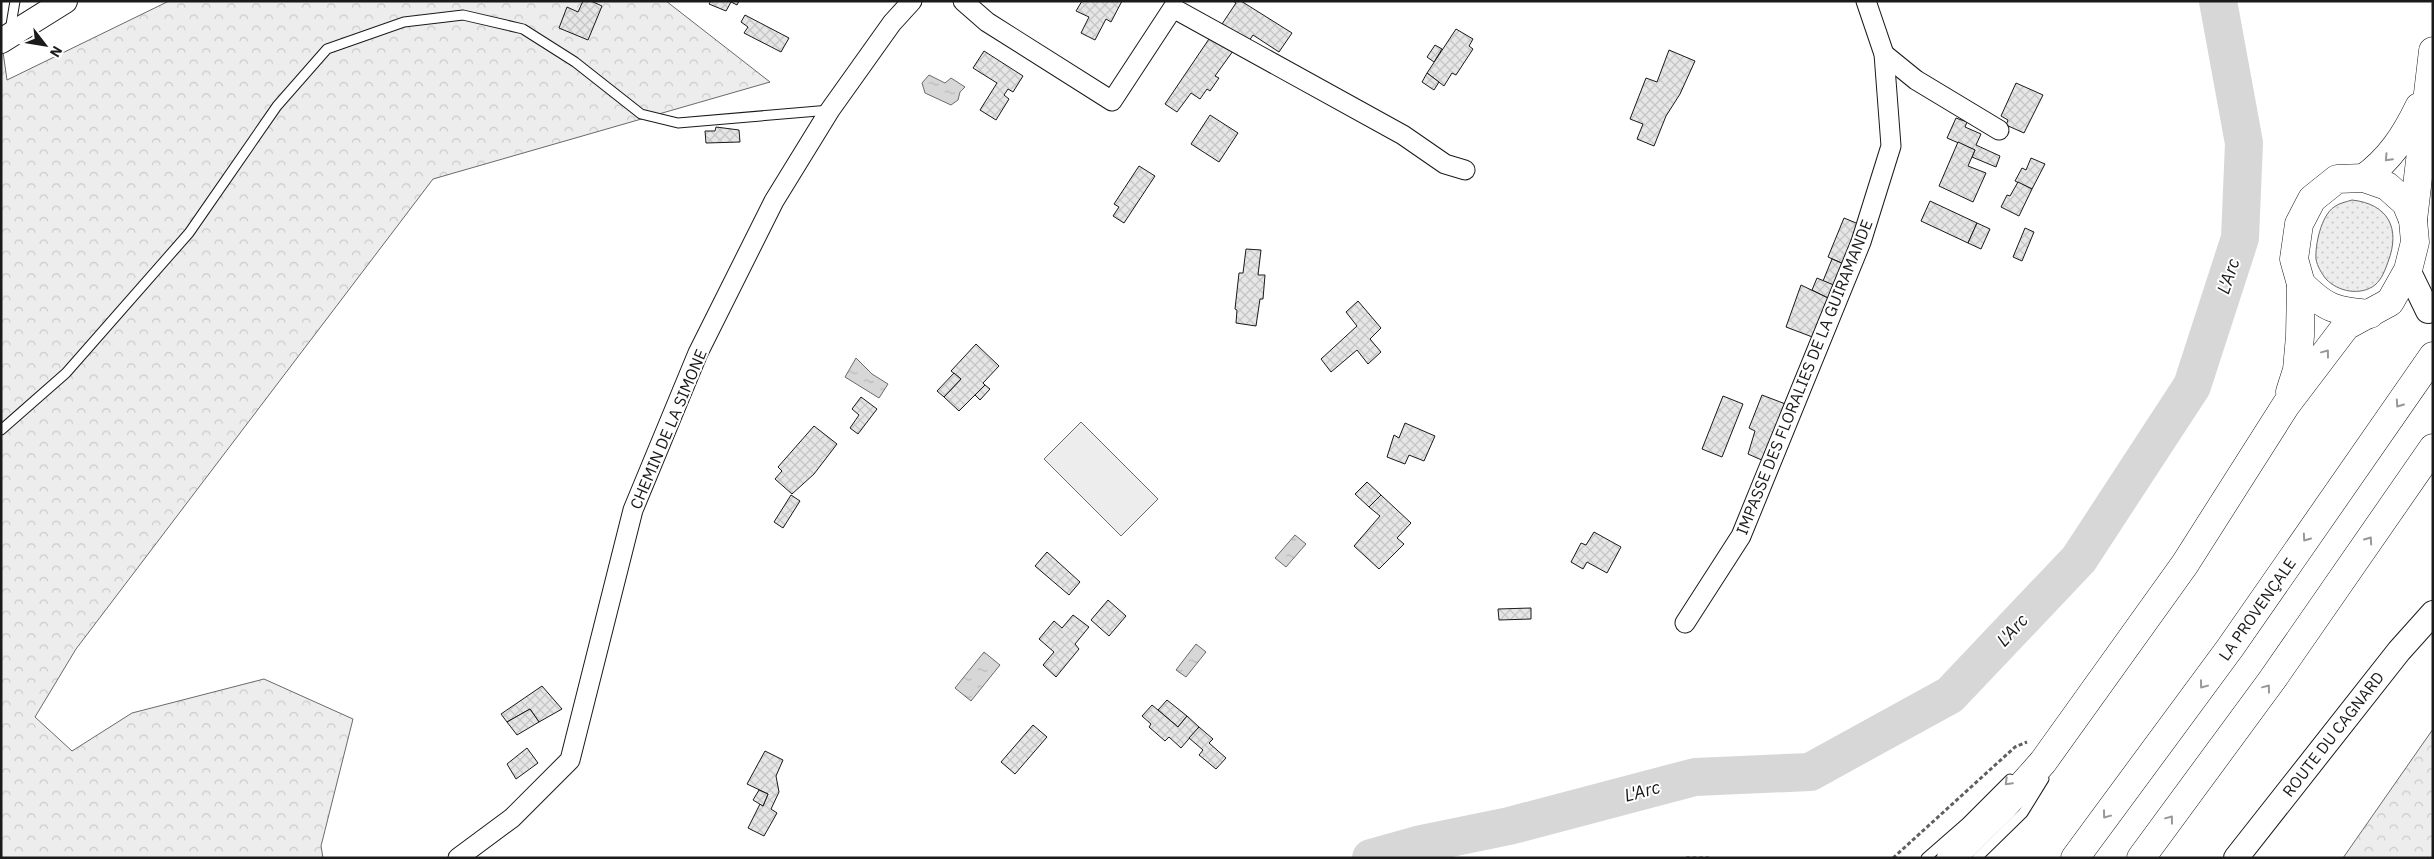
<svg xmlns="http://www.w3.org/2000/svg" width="2434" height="859" viewBox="0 0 2434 859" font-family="'IBM Plex Sans',sans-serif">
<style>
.grass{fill:url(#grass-dots);stroke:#6a6a6a}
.forest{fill:url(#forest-crowns);stroke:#6a6a6a}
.built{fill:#ededed;stroke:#6a6a6a}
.water{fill:url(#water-ripples);stroke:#6a6a6a}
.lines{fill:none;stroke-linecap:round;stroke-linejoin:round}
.river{stroke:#d7d7d7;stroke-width:38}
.building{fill:url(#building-cross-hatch);stroke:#1a1a1a}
.service-casing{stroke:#1a1a1a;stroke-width:11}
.minor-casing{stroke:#1a1a1a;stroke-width:21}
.tertiary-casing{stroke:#1a1a1a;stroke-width:26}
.primary-casing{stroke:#1a1a1a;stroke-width:29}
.motorway-casing{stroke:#1a1a1a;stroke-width:29}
.path{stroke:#5f5f5f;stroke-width:3;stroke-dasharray:4 2.5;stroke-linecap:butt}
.service{stroke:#fff;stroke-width:9}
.minor{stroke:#fff;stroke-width:19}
.tertiary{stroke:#fff;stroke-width:24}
.primary{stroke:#fff;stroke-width:28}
.motorway{stroke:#fff;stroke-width:28}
.oneway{stroke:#989898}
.labels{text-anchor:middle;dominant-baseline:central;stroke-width:4;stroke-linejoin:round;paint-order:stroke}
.street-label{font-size:16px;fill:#1a1a1a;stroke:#fff}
.water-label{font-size:18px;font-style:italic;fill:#1a1a1a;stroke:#fff}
</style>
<defs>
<pattern id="grass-dots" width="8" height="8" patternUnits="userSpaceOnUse" patternTransform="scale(1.25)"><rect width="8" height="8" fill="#ededed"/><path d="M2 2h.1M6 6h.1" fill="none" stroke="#cbcbcb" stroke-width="1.8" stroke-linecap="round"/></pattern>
<pattern id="forest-crowns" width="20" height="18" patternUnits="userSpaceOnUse" patternTransform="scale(1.25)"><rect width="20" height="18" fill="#ededed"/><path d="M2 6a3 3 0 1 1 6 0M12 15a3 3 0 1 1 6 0" fill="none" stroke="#cbcbcb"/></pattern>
<pattern id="water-ripples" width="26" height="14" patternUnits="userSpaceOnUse" patternTransform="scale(1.25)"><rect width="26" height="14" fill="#d7d7d7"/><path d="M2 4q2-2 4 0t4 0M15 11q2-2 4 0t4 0" fill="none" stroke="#b8b8b8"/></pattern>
<pattern id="building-cross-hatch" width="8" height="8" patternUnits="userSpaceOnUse" patternTransform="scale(1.25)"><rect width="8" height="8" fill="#e6e6e6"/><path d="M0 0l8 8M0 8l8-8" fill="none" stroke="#c5c5c5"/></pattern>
</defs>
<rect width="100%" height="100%" fill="#fff"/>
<!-- grass -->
<path class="grass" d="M 2352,200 C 2388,204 2401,228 2388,262 C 2385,270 2382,279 2375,285 C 2361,296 2338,292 2326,279 C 2322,274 2317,266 2316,259 C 2315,245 2321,216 2334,207 C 2339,203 2346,202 2352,200 Z"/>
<!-- forest -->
<g class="forest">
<polygon points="169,1 666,1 770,82 433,179 76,649 35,717 72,751 132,713 264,679 353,719 321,846 323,858 1,858 1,38 7,80"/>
<polygon points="2433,729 2433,858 2343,858"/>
</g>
<!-- built -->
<polygon class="built" points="1081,422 1158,499 1121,536 1044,459"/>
<!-- water -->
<g class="water">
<polygon points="929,75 945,83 951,78 965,87 960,92 958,100 951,105 925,93 922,83"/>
<polygon points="856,358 872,374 888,384 879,398 845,377"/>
<polygon points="1295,535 1306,544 1286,567 1275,558"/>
<polygon points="1196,644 1206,652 1186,677 1176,670"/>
<polygon points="984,652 1000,665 971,701 955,688"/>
</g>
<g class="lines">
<!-- river -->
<polyline class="river" points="1371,858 1421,844 1509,826 1695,777 1810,772 1950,695 2079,559 2192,386 2240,238 2244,143 2218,1"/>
</g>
<!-- building -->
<g class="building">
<polygon points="583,1 591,1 602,6 588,40 559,28 567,7 578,12"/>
<polygon points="711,1 739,1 737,5 731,2 726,11 709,4"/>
<polygon points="1082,1 1122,1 1111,22 1106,19 1095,40 1081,33 1089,17 1076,11"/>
<polygon points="1233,1 1241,1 1292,33 1279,52 1253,35 1249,41 1222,24 1236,3"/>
<polygon points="745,15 789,38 781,52 744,33 748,27 741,22"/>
<polygon points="1456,29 1473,39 1469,46 1473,49 1456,75 1452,73 1444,86 1427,73"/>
<polygon points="1211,36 1233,51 1215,76 1219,78 1210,91 1207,89 1200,99 1191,93 1177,112 1165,104"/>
<polygon points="1435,45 1442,49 1434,62 1427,57"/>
<polygon points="1669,50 1695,61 1680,94 1666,116 1654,146 1637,139 1643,124 1630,119 1646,78 1657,82"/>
<polygon points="984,51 1023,76 1013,92 1008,89 1004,95 1009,99 996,120 980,110 997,83 973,68"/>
<polygon points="1427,73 1439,82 1434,90 1422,82"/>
<polygon points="2016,83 2043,95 2024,133 2006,125 2008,120 2001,116"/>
<polygon points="1210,115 1238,133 1219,162 1191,144"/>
<polygon points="1956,118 1967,122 1965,127 1981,134 1976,145 2000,156 1996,167 1972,157 1975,150 1947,138"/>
<polygon points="716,127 739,130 740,142 706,143 705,131 715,131"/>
<polygon points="1958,142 1975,150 1968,166 1986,173 1973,202 1939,186"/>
<polygon points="2031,158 2045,164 2032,189 2015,181 2022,168 2026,170"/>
<polygon points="1139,166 1155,176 1124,223 1113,216 1119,207 1114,204"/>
<polygon points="2018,182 2032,189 2019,216 2001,207 2007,195 2010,196"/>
<polygon points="1930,201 1977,223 1968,243 1921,221"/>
<polygon points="1844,218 1861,225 1844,264 1828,257"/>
<polygon points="1977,223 1990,229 1981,249 1968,243"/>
<polygon points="2025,228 2034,232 2022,261 2013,257"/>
<polygon points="1246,249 1261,250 1258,275 1265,275 1263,299 1260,299 1256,326 1236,323 1237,310 1235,309 1239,273 1243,273"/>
<polygon points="1832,259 1846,265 1836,286 1823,281"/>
<polygon points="1817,278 1836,286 1830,299 1812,290"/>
<polygon points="1801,285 1830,299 1815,338 1786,327"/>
<polygon points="1358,301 1381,328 1370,339 1381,352 1368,364 1357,350 1331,372 1321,359 1357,326 1346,312"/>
<polygon points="976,344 999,366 983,383 985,385 959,411 944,397 961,379 951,371"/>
<polygon points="954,373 961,379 944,397 937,391"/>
<polygon points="985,385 990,389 980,400 975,395"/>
<polygon points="1762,395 1788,405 1764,461 1748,454 1755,431 1749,428"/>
<polygon points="1723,396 1743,404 1722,457 1702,449"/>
<polygon points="861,397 877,409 858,434 850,428 859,415 852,409"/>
<polygon points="1405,423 1435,436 1424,461 1409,455 1405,464 1387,457 1394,435 1399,438"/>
<polygon points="814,426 837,444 814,474 792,494 775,479 782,471 778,467"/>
<polygon points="1367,482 1381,495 1369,507 1355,494"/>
<polygon points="791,495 800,501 783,528 774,522"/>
<polygon points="1381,495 1411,523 1397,538 1404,544 1379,569 1354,546 1380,516 1369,507"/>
<polygon points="1594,532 1621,547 1607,573 1587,562 1583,569 1571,562 1581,543 1586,545"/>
<polygon points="1047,552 1080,582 1069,595 1035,566"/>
<polygon points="1108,600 1126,616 1109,636 1091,620"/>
<polygon points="1531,608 1531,619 1499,620 1498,609"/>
<polygon points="1073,615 1089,627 1075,644 1079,649 1056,677 1043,665 1054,652 1039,639 1054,621 1062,628"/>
<polygon points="542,686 562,709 539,722 530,709 507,722 501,714"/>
<polygon points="1167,700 1187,716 1178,727 1158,710"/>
<polygon points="1152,705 1178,727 1187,716 1199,727 1181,748 1169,737 1165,741 1149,727 1151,724 1142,716"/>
<polygon points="530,709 539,722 517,735 507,722"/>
<polygon points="1033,725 1047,737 1015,774 1001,762"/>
<polygon points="1199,727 1213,739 1209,743 1226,758 1216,769 1199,755 1203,750 1189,738"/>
<polygon points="527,748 538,763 516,779 507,764"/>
<polygon points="765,751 783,760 776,776 779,792 771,809 777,813 764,836 748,828 760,804 763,806 768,794 747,784"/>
<polygon points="759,790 768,794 763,806 753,800"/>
</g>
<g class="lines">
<!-- service casing -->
<g class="service-casing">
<g id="service">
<polyline points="10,31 15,1"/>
<polyline points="1,430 66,373 189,233 277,106 327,49 404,22 463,15 523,29 575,62 641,114 678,123 830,110"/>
<polyline points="1926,858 1966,823 2010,779"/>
<polyline points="1977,858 2023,813 2044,779"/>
</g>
</g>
<!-- minor casing -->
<g class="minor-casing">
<g id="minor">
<polyline points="963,1 987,22 1112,101 1173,8 1403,135 1445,164 1465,170"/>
<polyline points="1884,54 1916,80 1999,130"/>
<polyline points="1685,623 1741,536 1861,242 1891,146 1884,54 1866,1"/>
<polyline points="458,858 512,818 570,760 633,510 698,353 774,201 830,110 892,23 912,1"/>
</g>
</g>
<!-- tertiary casing -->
<g class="tertiary-casing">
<g id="tertiary">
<polyline points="1,41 65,1"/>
<polyline points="2408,270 2428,311"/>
<polyline points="2236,858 2399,651 2433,613"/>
</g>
</g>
<!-- primary casing -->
<g class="primary-casing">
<g id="primary">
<path d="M 2364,178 C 2390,159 2405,136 2419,107"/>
<path d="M 2301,284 C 2326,309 2335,311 2370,314"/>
<polyline points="2290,392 2297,370 2300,336 2301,284 2294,259 2299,224 2312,199 2337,179 2364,178 2387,186 2406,203 2413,220"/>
<polyline points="1951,858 2003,807 2043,762 2185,564 2286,405 2346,326 2390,302 2408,270 2415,242 2413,220 2433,51"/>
</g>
</g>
<!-- motorway casing -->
<g class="motorway-casing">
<g id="motorway">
<polyline points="2075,858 2230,648 2433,356"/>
<polyline points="2141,858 2272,680 2433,448"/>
</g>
</g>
<!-- path -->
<g class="path">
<polyline points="1686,858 1709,858"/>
<polyline points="1893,858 2015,747 2027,742"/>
</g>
<!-- service -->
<use href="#service" class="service"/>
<!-- minor -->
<use href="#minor" class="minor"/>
<!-- tertiary -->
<use href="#tertiary" class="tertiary"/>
<!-- primary -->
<use href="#primary" class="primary"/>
<!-- motorway -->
<use href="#motorway" class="motorway"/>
</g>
<!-- one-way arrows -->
<defs><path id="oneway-chevron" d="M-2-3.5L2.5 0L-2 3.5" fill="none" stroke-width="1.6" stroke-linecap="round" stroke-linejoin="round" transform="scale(1.25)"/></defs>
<g class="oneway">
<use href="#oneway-chevron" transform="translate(2388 158) rotate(133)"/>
<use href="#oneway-chevron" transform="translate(2326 353) rotate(-53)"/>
<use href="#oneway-chevron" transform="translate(2399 404) rotate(125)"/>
<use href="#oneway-chevron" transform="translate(2306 538) rotate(125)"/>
<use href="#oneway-chevron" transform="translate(2369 540) rotate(-55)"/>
<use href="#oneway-chevron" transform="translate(2203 685) rotate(127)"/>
<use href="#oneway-chevron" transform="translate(2267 688) rotate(-53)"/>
<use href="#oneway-chevron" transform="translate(2008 782) rotate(135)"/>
<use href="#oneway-chevron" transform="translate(2106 815) rotate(127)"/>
<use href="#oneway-chevron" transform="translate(2170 819) rotate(-53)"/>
</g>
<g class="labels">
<!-- street labels -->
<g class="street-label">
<text transform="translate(1804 377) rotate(-68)">IMPASSE DES FLORALIES DE LA GUIRAMANDE</text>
<text transform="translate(668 429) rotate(-67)">CHEMIN DE LA SIMONE</text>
<text transform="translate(2257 609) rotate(-55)">LA PROVENÇALE</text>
<text transform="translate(2333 734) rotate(-52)">ROUTE DU CAGNARD</text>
</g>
<!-- water labels -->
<g class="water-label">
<text transform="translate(2228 276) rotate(-72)">L'Arc</text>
<text transform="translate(2012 630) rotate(-47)">L'Arc</text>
<text transform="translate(1642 791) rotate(-15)">L'Arc</text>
</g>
</g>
<!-- border -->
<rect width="2434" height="859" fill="none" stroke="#1a1a1a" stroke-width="5"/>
<!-- north arrow -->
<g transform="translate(45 45) rotate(121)" stroke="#ffffff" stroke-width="4" paint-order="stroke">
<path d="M0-4L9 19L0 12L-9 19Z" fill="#1a1a1a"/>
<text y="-8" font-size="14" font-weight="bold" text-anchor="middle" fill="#1a1a1a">N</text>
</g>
</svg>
